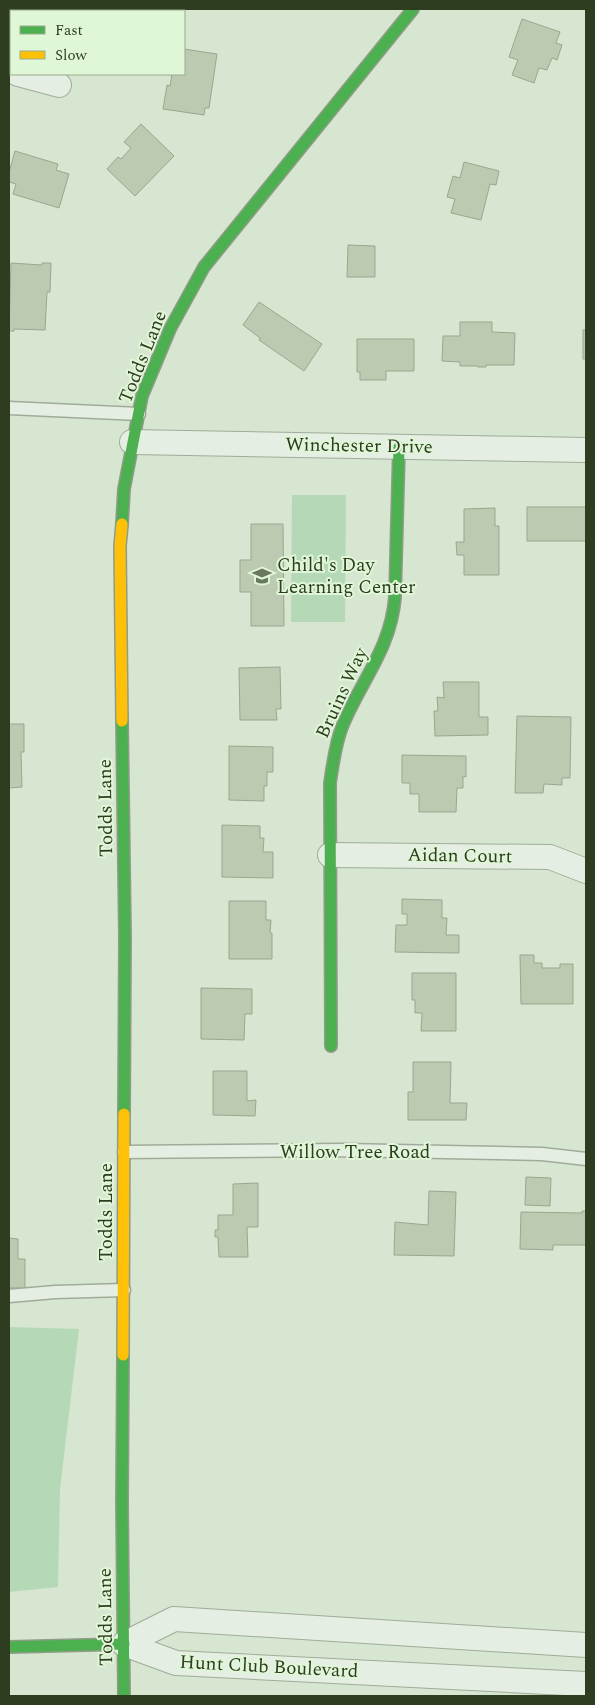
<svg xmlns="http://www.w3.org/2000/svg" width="595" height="1705" viewBox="0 0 595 1705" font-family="Spectral,serif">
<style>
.green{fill:#b5d9b6}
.building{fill:#bccab1;stroke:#9aa78f}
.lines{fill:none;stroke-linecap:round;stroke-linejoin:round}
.lane-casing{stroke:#a0ac99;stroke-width:15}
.street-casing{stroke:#a0ac99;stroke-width:26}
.fast-casing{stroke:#909c88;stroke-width:14}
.slow-casing{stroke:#909c88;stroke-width:14}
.lane{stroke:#e5eee2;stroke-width:12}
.street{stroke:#e5eee2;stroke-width:24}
.fast{stroke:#4caf50;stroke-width:11}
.slow{stroke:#ffc107;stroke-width:11}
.labels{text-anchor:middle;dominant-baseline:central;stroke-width:4;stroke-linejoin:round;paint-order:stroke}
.street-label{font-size:19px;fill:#2e3c20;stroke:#e0f7d7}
.poi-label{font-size:19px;fill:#2e3c20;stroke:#e0f7d7;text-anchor:start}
</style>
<rect width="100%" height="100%" fill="#d6e6d0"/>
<!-- green -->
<g class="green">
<polygon points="292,495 346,495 345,622 291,622"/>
<polygon points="9,1327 79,1329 60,1489 58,1587 9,1592"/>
</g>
<!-- building -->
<g class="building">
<polygon points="117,9 149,9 147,11 122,11"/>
<polygon points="522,19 560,32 556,43 562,45 557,60 552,58 547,70 539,68 534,83 512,75 518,60 509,57"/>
<polygon points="184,49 217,54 209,108 205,108 204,115 163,109 167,85 170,86 172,74 184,74"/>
<polygon points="141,124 174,156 135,196 107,169 118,157 121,159 131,148 124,142"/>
<polygon points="15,151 58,164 56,170 69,174 59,208 13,194 16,184 9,182 9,173"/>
<polygon points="464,162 499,171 496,185 490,184 481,220 451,213 455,199 447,197 453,176 460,178"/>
<polygon points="348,245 375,246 375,277 347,277"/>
<polygon points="11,263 42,265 42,263 51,263 50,292 47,292 45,330 14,329 14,331 9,331"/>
<polygon points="259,302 322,344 304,371 259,340 260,338 243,325"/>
<polygon points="460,322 492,322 492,332 515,333 514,365 486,365 486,367 478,367 478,366 460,366 460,362 442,361 443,336 460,336"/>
<rect x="583" y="330" width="3" height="29"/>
<polygon points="357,339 414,339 414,371 386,371 386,380 360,380 360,372 357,372"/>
<rect x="527" y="507" width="59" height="34"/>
<polygon points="495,508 495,526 499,526 499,575 464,575 464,555 457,555 456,542 464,542 464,509"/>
<polygon points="251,524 283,524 284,626 251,626 251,592 240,592 240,560 251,560"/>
<polygon points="280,667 281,709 276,709 277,720 240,720 239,668"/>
<polygon points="443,682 479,682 479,717 488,717 488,735 435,736 434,711 438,711 437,697 444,698"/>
<polygon points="517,716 571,717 570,778 562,778 562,785 544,784 543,793 515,793"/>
<polygon points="9,724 24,724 24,752 21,752 22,787 9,788"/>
<polygon points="229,746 273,747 273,772 267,772 267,786 264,786 264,801 229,800"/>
<polygon points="402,755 466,756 466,777 463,776 463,788 457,788 456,812 419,812 419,794 410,794 410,783 402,783"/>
<polygon points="222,825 260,826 260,838 264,838 263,852 273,852 273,878 222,877"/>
<polygon points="402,899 442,900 442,918 447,918 446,935 459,935 459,953 395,952 396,925 407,925 407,914 402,914"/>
<polygon points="229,901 266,901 266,920 271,920 270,933 272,933 272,959 229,959"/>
<polygon points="520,955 534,955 534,963 542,963 542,968 560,968 560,964 573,964 573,1004 521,1004"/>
<polygon points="412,973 456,973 456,1031 421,1031 422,1013 415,1013 415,1000 412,1000"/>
<polygon points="201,988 252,989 252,1014 245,1014 244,1040 201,1039"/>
<polygon points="413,1062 451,1062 450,1103 467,1103 466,1120 408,1120 408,1092 413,1092"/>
<polygon points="213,1071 247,1071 247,1101 256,1100 255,1116 213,1115"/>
<polygon points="526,1177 551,1178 550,1206 525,1205"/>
<polygon points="258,1183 258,1227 247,1227 248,1257 219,1257 218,1237 215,1237 215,1230 218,1230 218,1215 233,1215 233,1184"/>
<polygon points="429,1191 456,1192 454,1256 394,1255 395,1222 428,1225"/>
<polygon points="582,1211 586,1211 586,1245 553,1245 553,1250 520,1249 521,1212 582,1213"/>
<polygon points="9,1238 18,1239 18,1259 25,1259 25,1288 9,1288"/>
</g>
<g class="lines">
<!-- lane casing -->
<g class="lane-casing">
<g id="lane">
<polyline points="9,408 139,414"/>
<polyline points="124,1152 343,1150 542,1154 586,1159"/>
<polyline points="9,1296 55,1292 124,1290"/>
</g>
</g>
<!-- street casing -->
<g class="street-casing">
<g id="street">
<polyline points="18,74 59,85"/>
<polyline points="132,442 586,450"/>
<polyline points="330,855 550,857 586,871"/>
<polyline points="124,1644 174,1619 586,1645"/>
<polyline points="124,1644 176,1663 586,1684"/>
</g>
</g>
<!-- fast casing -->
<g class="fast-casing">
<g id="fast">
<polyline points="122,524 124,489 142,396 170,329 204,267 413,9"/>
<polyline points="122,721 125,937 124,1114"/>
<path d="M 331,1046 L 330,783 C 333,764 335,745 342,727 C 360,682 391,649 395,597 L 399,447"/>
<polyline points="123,1355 122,1502 124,1696"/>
<polyline points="9,1647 124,1644"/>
</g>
</g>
<!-- slow casing -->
<g class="slow-casing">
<g id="slow">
<polyline points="122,524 120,546 122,721"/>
<polyline points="123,1355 124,1114"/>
</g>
</g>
<!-- lane -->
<use href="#lane" class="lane"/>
<!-- street -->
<use href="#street" class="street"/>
<!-- fast -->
<use href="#fast" class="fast"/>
<!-- slow -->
<use href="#slow" class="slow"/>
</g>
<!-- icons -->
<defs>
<g id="school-bare" transform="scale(1.5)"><path d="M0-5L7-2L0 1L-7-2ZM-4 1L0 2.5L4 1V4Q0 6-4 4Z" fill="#69785e" stroke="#e0f7d7" stroke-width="2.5" paint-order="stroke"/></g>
</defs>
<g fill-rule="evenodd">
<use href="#school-bare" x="262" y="576"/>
</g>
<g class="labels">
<!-- street labels -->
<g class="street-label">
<text transform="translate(143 357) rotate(-68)">Todds Lane</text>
<text transform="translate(359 446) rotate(1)">Winchester Drive</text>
<text transform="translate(342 693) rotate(-65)">Bruins Way</text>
<text transform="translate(106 808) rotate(-91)">Todds Lane</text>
<text transform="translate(460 856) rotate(1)">Aidan Court</text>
<text x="355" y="1152">Willow Tree Road</text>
<text transform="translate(106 1212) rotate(-90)">Todds Lane</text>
<text transform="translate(106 1617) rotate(-91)">Todds Lane</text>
<text transform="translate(269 1667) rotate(3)">Hunt Club Boulevard</text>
</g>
<!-- poi labels -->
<g class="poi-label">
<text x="277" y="565">Child's Day<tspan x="277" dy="22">Learning Center</tspan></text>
</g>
</g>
<!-- border -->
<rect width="595" height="1705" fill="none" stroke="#2e3c20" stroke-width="20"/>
<!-- legend -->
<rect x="10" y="10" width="175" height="65" fill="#e0f7d7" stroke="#99ac8e"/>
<rect x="20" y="26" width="25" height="8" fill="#4caf50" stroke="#99ac8e"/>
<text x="55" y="35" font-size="15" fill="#2e3c20">Fast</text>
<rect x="20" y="51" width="25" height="8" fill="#ffc107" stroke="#99ac8e"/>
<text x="55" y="60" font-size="15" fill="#2e3c20">Slow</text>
</svg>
